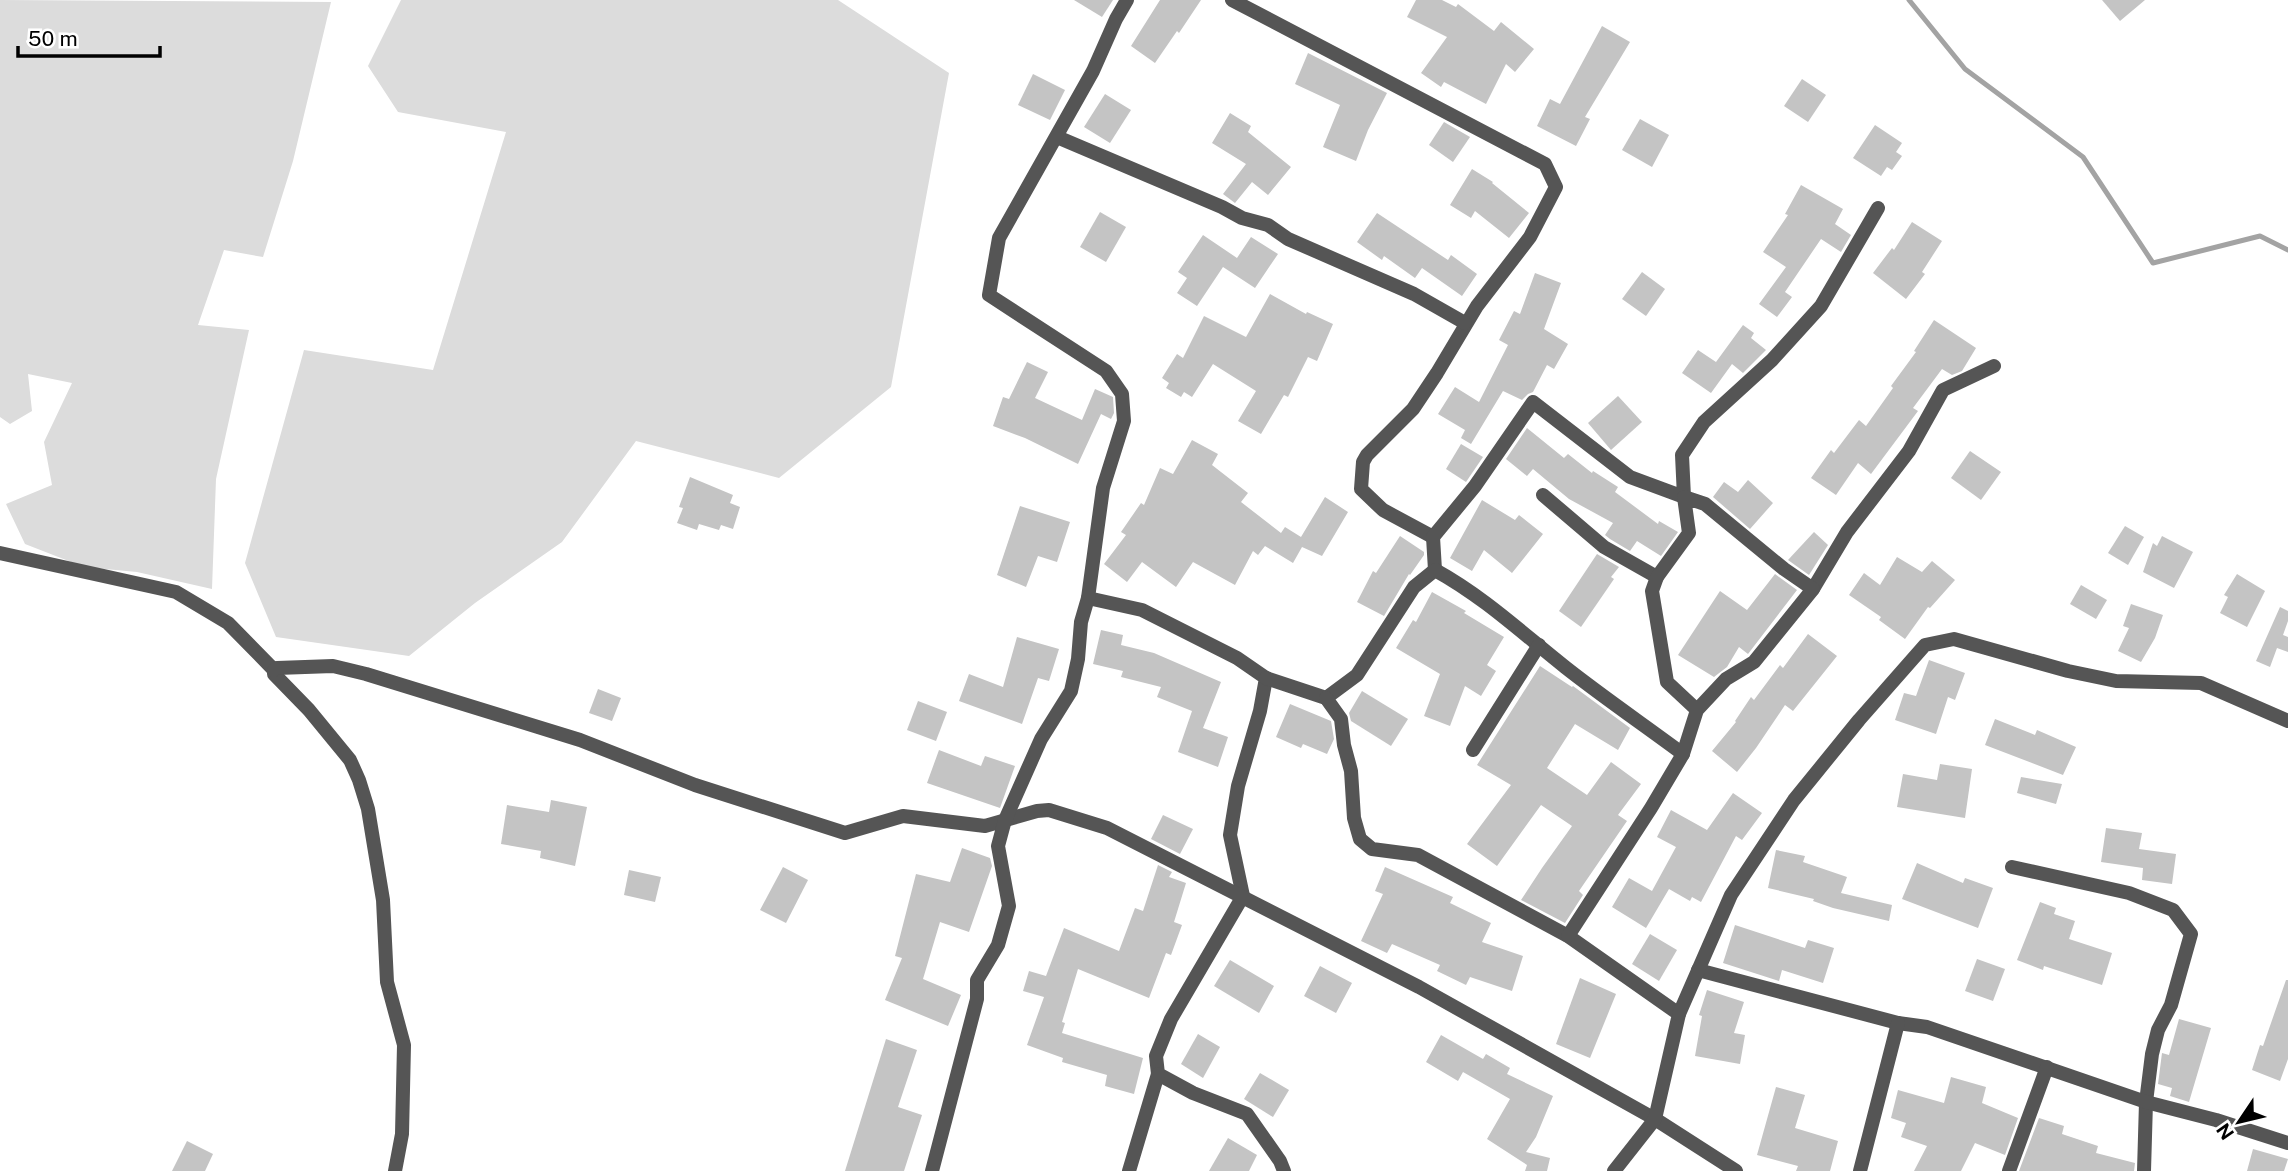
<svg xmlns="http://www.w3.org/2000/svg" width="2288" height="1171" viewBox="0 0 2288 1171" font-family="'Public Sans',sans-serif">
<style>
.green{fill:#dcdcdc}
.lines{fill:none;stroke-linecap:round;stroke-linejoin:round}
.stream{stroke:#a3a3a3;stroke-width:5}
.building{fill:#c4c4c4}
.minor{stroke:#555;stroke-width:14}
</style>
<rect width="100%" height="100%" fill="#fff"/>
<!-- green -->
<g class="green">
<polygon points="0,0 331,2 293,161 263,257 224,250 198,325 249,330 216,479 212,589 137,572 84,567 25,544 6,504 52,485 44,442 72,383 28,374 32,411 10,424 0,417"/>
<polygon points="401,0 838,0 949,73 891,387 779,478 636,441 562,542 475,603 409,656 276,637 245,563 304,350 433,370 506,132 398,112 368,66"/>
</g>
<g class="lines">
<!-- stream -->
<polyline class="stream" points="1909,0 1965,69 2083,157 2153,263 2260,236 2288,250"/>
</g>
<!-- building -->
<g class="building">
<polygon points="1074,0 1113,0 1102,17"/>
<polygon points="1160,0 1201,0 1179,33 1177,31 1155,63 1131,46"/>
<polygon points="1416,0 1442,0 1456,7 1458,4 1494,31 1501,22 1534,49 1515,72 1506,64 1486,104 1444,82 1441,87 1421,73 1447,37 1407,17"/>
<polygon points="2102,0 2145,0 2120,21"/>
<polygon points="1602,26 1630,42 1585,117 1590,119 1576,146 1537,126 1550,99 1560,104"/>
<polygon points="1308,53 1387,93 1368,130 1356,161 1323,147 1340,105 1295,84"/>
<polygon points="1033,74 1065,90 1050,120 1018,105"/>
<polygon points="1802,79 1826,95 1808,122 1784,106"/>
<polygon points="1105,94 1131,110 1110,143 1084,127"/>
<polygon points="1230,113 1251,126 1248,132 1291,167 1268,195 1252,182 1235,203 1223,194 1246,164 1212,143"/>
<polygon points="1640,119 1669,135 1652,167 1622,150"/>
<polygon points="1444,122 1470,137 1453,162 1429,145"/>
<polygon points="1875,125 1902,143 1896,152 1902,156 1892,170 1887,167 1881,176 1853,158"/>
<polygon points="1472,169 1493,182 1492,183 1529,213 1509,238 1475,211 1471,218 1450,205"/>
<polygon points="1801,185 1843,209 1835,224 1851,235 1841,252 1821,239 1785,292 1792,297 1777,317 1759,304 1786,267 1763,252 1788,215 1785,214"/>
<polygon points="1100,212 1126,227 1106,262 1080,247"/>
<polygon points="1377,213 1448,260 1451,255 1477,274 1462,296 1422,268 1415,278 1384,256 1382,260 1357,242"/>
<polygon points="1912,222 1942,241 1922,272 1925,274 1906,299 1873,273 1892,248 1894,250"/>
<polygon points="1203,235 1237,258 1251,237 1278,254 1255,288 1223,267 1197,306 1177,293 1187,278 1178,272"/>
<polygon points="1642,272 1665,289 1646,316 1622,299"/>
<polygon points="1535,273 1561,283 1544,329 1568,344 1554,369 1547,365 1533,392 1528,394 1522,400 1503,391 1471,444 1461,438 1465,430 1438,414 1455,387 1479,402 1508,345 1499,340 1514,311 1520,314"/>
<polygon points="1270,294 1306,314 1307,312 1333,324 1317,361 1308,357 1288,397 1284,395 1261,434 1238,421 1256,391 1213,364 1192,397 1184,392 1181,397 1166,388 1169,383 1162,378 1177,354 1183,358 1204,316 1246,337"/>
<polygon points="1934,320 1976,348 1962,371 1952,375 1942,369 1913,408 1918,411 1871,474 1858,463 1836,495 1811,478 1831,450 1834,453 1859,420 1866,426 1893,388 1891,386 1916,352 1914,351"/>
<polygon points="1743,325 1754,333 1751,338 1766,350 1743,373 1732,364 1711,393 1682,373 1698,350 1716,362"/>
<polygon points="1027,362 1048,372 1035,398 1082,420 1095,389 1113,397 1114,413 1111,419 1101,414 1078,464 1025,438 993,426 1003,397 1009,399"/>
<polygon points="1618,396 1642,422 1611,450 1588,423"/>
<polygon points="1527,428 1564,458 1568,454 1592,473 1593,471 1618,487 1615,492 1658,524 1659,521 1678,532 1661,556 1637,541 1630,551 1610,539 1605,535 1613,523 1569,499 1533,469 1527,476 1506,459"/>
<polygon points="1192,440 1218,454 1212,465 1248,493 1241,502 1281,533 1285,527 1301,537 1325,497 1348,512 1322,556 1302,547 1293,563 1265,546 1258,555 1253,551 1235,585 1193,562 1176,587 1142,562 1127,582 1104,564 1126,535 1121,532 1141,503 1144,505 1160,468 1173,474"/>
<polygon points="1461,444 1483,457 1466,482 1446,469"/>
<polygon points="1970,451 2001,472 1981,500 1951,478"/>
<polygon points="690,477 733,495 730,503 740,507 733,529 721,525 719,530 699,524 697,530 677,523 683,508 679,507"/>
<polygon points="1748,480 1773,503 1750,529 1713,497 1724,482 1738,492"/>
<polygon points="1482,500 1515,520 1519,515 1543,534 1512,573 1484,550 1472,571 1450,558"/>
<polygon points="1020,506 1070,522 1057,562 1038,556 1026,587 997,575"/>
<polygon points="2125,526 2144,537 2128,565 2108,553"/>
<polygon points="1814,532 1828,545 1809,575 1788,560"/>
<polygon points="1400,536 1424,552 1424,555 1410,575 1409,574 1384,616 1357,602 1373,571 1376,573"/>
<polygon points="2162,536 2193,552 2174,588 2143,572 2153,543 2157,546"/>
<polygon points="1597,554 1619,567 1611,577 1614,579 1581,627 1559,611"/>
<polygon points="1897,557 1922,572 1932,561 1955,580 1930,608 1928,607 1905,639 1879,620 1881,617 1849,595 1864,573 1880,585"/>
<polygon points="1775,574 1797,590 1748,654 1739,647 1727,667 1714,677 1678,655 1720,591 1747,610"/>
<polygon points="2237,574 2265,591 2247,627 2220,613 2228,597 2224,595"/>
<polygon points="2081,585 2107,600 2096,619 2070,604"/>
<polygon points="1432,592 1466,611 1464,613 1504,637 1487,665 1496,671 1481,696 1465,686 1450,726 1424,716 1440,674 1396,648 1413,620 1416,622"/>
<polygon points="2131,604 2163,615 2155,638 2141,662 2118,651 2129,628 2123,626"/>
<polygon points="2280,607 2288,611 2288,621 2283,635 2288,637 2288,652 2277,648 2270,667 2256,661"/>
<polygon points="1101,630 1123,635 1121,645 1154,653 1221,682 1203,728 1228,737 1218,767 1178,752 1192,711 1157,697 1161,687 1121,677 1123,671 1093,664"/>
<polygon points="1808,634 1837,656 1793,711 1785,705 1756,748 1737,772 1712,751 1736,722 1735,721 1751,697 1754,700 1780,665 1783,668"/>
<polygon points="1017,637 1059,649 1049,681 1038,678 1022,724 959,701 969,674 1003,687"/>
<polygon points="1929,660 1965,673 1955,700 1948,697 1936,734 1895,720 1904,693 1916,696"/>
<polygon points="1540,666 1572,687 1573,686 1630,728 1618,750 1575,724 1547,768 1587,795 1611,762 1641,784 1618,815 1627,821 1579,891 1583,895 1565,923 1521,900 1542,868 1572,826 1541,805 1497,866 1467,844 1511,785 1477,765"/>
<polygon points="598,689 621,698 612,721 589,713"/>
<polygon points="1362,691 1408,719 1391,746 1351,721 1349,713"/>
<polygon points="918,701 947,712 936,741 907,730"/>
<polygon points="1290,704 1331,721 1334,739 1327,754 1303,744 1301,748 1276,737"/>
<polygon points="1995,719 2035,735 2037,730 2076,747 2063,775 1985,745"/>
<polygon points="939,750 981,766 985,756 1015,766 1000,808 927,783"/>
<polygon points="1940,764 1972,769 1965,818 1897,807 1903,774 1937,780"/>
<polygon points="2021,777 2062,784 2056,804 2017,793"/>
<polygon points="1733,793 1762,813 1742,840 1736,836 1701,902 1692,897 1690,901 1669,889 1646,928 1612,907 1629,878 1652,891 1676,847 1657,837 1671,810 1707,830"/>
<polygon points="551,800 587,807 575,866 540,858 541,851 501,844 507,805 549,812"/>
<polygon points="1163,815 1193,829 1180,854 1151,839"/>
<polygon points="2106,828 2142,833 2139,849 2176,854 2172,884 2142,880 2143,868 2101,862"/>
<polygon points="962,848 990,858 992,866 969,932 940,922 923,979 961,995 948,1026 885,1000 902,958 895,956 916,874 950,882"/>
<polygon points="1776,850 1805,856 1803,862 1847,877 1841,893 1892,905 1889,921 1833,908 1813,901 1814,899 1768,888"/>
<polygon points="1917,863 1963,883 1965,878 1993,888 1978,928 1902,899"/>
<polygon points="1158,865 1172,872 1169,877 1186,883 1174,922 1182,925 1171,955 1166,953 1149,998 1078,969 1062,1022 1065,1023 1062,1033 1143,1058 1134,1094 1105,1086 1107,1075 1062,1062 1063,1058 1027,1045 1044,997 1023,991 1029,971 1046,976 1064,928 1119,951 1135,908 1143,911"/>
<polygon points="783,867 808,880 786,923 760,910"/>
<polygon points="1385,867 1453,897 1450,903 1491,923 1482,942 1523,956 1512,991 1470,977 1466,985 1437,971 1440,965 1392,944 1387,953 1361,941 1383,894 1375,891"/>
<polygon points="629,870 661,877 655,902 624,895"/>
<polygon points="2040,902 2056,908 2054,914 2075,921 2069,939 2112,953 2102,985 2044,966 2043,970 2017,960"/>
<polygon points="1735,925 1805,948 1808,940 1834,948 1823,983 1782,970 1779,981 1723,963"/>
<polygon points="1650,934 1677,950 1659,981 1632,964"/>
<polygon points="1977,959 2005,969 1993,1001 1965,991"/>
<polygon points="1230,960 1274,986 1259,1013 1214,986"/>
<polygon points="1320,966 1352,983 1336,1013 1304,996"/>
<polygon points="1580,978 1616,994 1590,1058 1556,1044"/>
<polygon points="2286,980 2288,980 2288,1059 2280,1081 2252,1070 2260,1045 2263,1046"/>
<polygon points="1707,990 1744,1002 1734,1033 1745,1035 1740,1064 1695,1056 1702,1016 1699,1015"/>
<polygon points="2179,1019 2211,1028 2189,1102 2170,1096 2172,1088 2158,1084 2162,1053 2169,1055"/>
<polygon points="1198,1034 1220,1047 1203,1078 1181,1064"/>
<polygon points="1441,1035 1483,1059 1486,1054 1510,1068 1507,1074 1553,1096 1536,1137 1526,1152 1550,1158 1547,1171 1525,1171 1527,1165 1487,1139 1510,1099 1463,1072 1458,1081 1426,1062"/>
<polygon points="886,1039 917,1050 898,1107 922,1115 904,1171 845,1171"/>
<polygon points="1260,1073 1289,1090 1273,1117 1244,1099"/>
<polygon points="1951,1077 1986,1087 1982,1103 2018,1118 2005,1155 1975,1143 1961,1171 1914,1171 1927,1146 1901,1137 1906,1123 1891,1118 1898,1090 1944,1103"/>
<polygon points="1776,1087 1805,1095 1795,1128 1838,1141 1830,1171 1796,1171 1798,1166 1757,1155"/>
<polygon points="2039,1118 2064,1126 2062,1134 2098,1146 2096,1153 2135,1163 2134,1171 2019,1171"/>
<polygon points="1228,1138 1257,1155 1249,1171 1209,1171"/>
<polygon points="187,1141 213,1154 205,1171 172,1171"/>
<polygon points="2253,1149 2288,1159 2284,1171 2247,1171"/>
</g>
<g class="lines">
<!-- minor -->
<g class="minor">
<polyline points="1232,0 1545,164 1556,187 1530,237 1477,306 1437,373 1413,409 1367,455 1363,462 1361,489 1383,510 1433,537"/>
<polyline points="1057,137 1222,207 1242,218 1268,225 1288,239 1414,294 1465,323"/>
<polyline points="1543,495 1604,547 1657,577"/>
<polyline points="0,553 176,592 228,623 274,670 274,674 309,710 350,760 359,780 368,809 383,900 387,982 404,1045 402,1134 395,1171"/>
<polyline points="1435,570 1433,537 1475,486 1533,402 1630,477 1684,497 1682,455 1704,422 1772,360 1821,306 1878,208"/>
<polyline points="1813,589 1847,532 1909,451 1943,390 1994,366"/>
<polyline points="1088,598 1142,610 1237,658 1266,678 1260,711 1238,786 1230,835 1243,896 1171,1019 1156,1056 1158,1074 1193,1093 1247,1114 1280,1161 1284,1171"/>
<polyline points="274,670 277,668 333,666 366,674 580,740 695,785 845,833 903,816 985,826 1037,811 1049,810 1107,828 1419,987 1655,1119 1736,1171"/>
<path d="M 1266,678 L 1326,698 L 1357,675 L 1414,587 L 1435,570 C 1484,597 1522,633 1565,667 C 1603,697 1644,725 1683,754"/>
<polyline points="1326,698 1341,719 1344,745 1351,771 1354,818 1360,839 1372,849 1418,855 1568,936 1679,1014 1655,1119 1614,1171"/>
<polyline points="1473,750 1539,645"/>
<polyline points="2012,867 2129,893 2173,910 2191,934 2171,1005 2158,1030 2152,1054 2146,1102 2144,1171"/>
<polyline points="1568,936 1651,808 1683,754 1697,710 1726,679 1754,662 1813,589 1784,569 1705,504 1684,497 1689,533 1657,577 1652,591 1667,682 1697,710"/>
<polyline points="1698,970 1898,1023 1927,1027 2146,1102 2216,1120 2288,1143"/>
<polyline points="1679,1014 1731,895 1794,800 1859,720 1925,645 1954,639 2068,671 2116,681 2201,683 2288,721"/>
<polyline points="932,1171 977,999 977,980 998,945 1009,906 998,846 1005,820 1041,739 1071,691 1078,659 1081,622 1088,598 1103,488 1124,421 1122,394 1106,371 989,295 999,238 1093,71 1116,19 1127,0"/>
<polyline points="1129,1171 1158,1074"/>
<polyline points="1860,1171 1898,1023"/>
<polyline points="2009,1171 2047,1067"/>
</g>
</g>
<!-- north arrow -->
<g transform="translate(2239 1122) rotate(235)" stroke="#ffffff" stroke-width="5" paint-order="stroke">
<path d="M0-5L12 26L0 18L-12 26Z" fill="#000000"/>
<text y="-10" font-size="19" font-weight="bold" text-anchor="middle" fill="#000000">N</text>
</g>
<!-- scale -->
<path d="M18 46v10h142v-10" fill="none" stroke="#000000" stroke-width="3.5"/>
<text x="28" y="46" font-size="21" fill="#000000" stroke="#ffffff" stroke-width="5" paint-order="stroke">50 m</text>
</svg>
